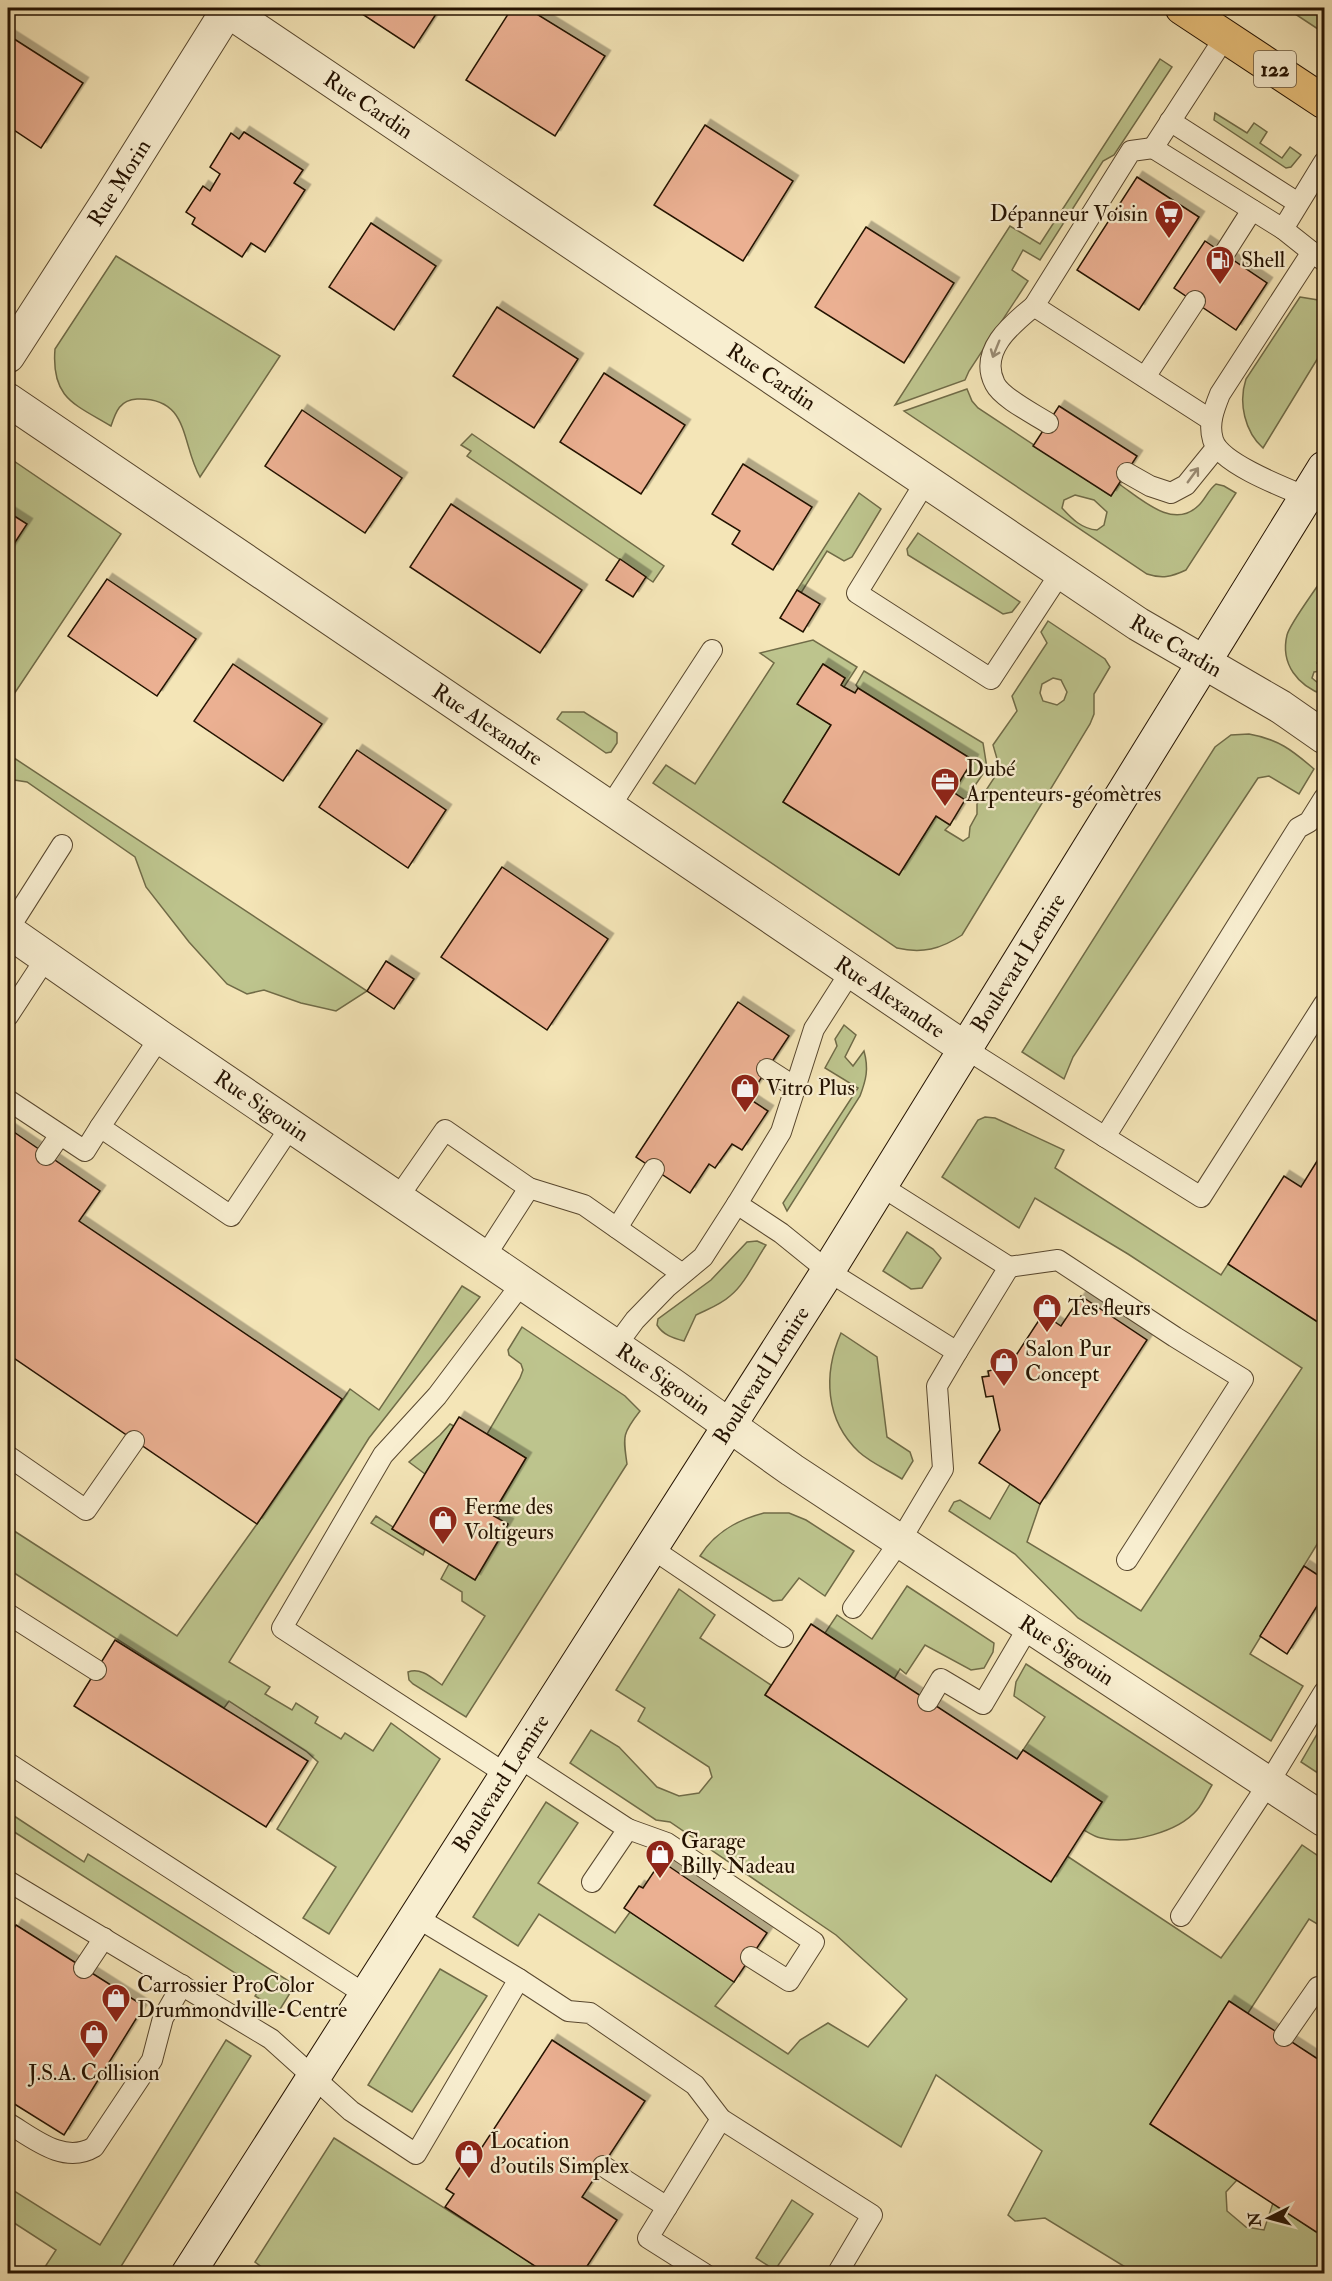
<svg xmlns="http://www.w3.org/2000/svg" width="1332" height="2281" viewBox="0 0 1332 2281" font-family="'IM FELL Double Pica',serif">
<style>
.green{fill:#bdc48d;stroke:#706b47;stroke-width:1.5;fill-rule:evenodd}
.building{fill:#ebb092;stroke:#241201;stroke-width:1.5;filter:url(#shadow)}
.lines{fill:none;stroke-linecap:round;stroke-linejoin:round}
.service-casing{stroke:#58472e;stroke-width:22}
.minor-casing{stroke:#58472e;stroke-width:35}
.secondary-casing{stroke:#241201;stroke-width:35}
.primary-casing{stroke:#241201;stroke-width:35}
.service{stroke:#f8eed0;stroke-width:20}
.minor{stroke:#f8eed0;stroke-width:33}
.secondary{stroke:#f8eed0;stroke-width:33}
.primary{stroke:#eac27c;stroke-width:33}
.oneway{stroke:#998b73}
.labels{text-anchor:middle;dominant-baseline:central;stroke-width:4.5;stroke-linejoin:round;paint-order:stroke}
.shield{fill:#f8eed0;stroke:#64543f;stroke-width:1.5}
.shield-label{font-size:21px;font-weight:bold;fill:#241201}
.street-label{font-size:22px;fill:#241201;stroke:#f8eed0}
.poi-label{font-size:22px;fill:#241201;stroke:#f8eed0;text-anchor:start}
</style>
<defs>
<filter id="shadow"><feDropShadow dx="5.5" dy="-5.5" stdDeviation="0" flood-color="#0004"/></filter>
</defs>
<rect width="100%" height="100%" fill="#f4e5b7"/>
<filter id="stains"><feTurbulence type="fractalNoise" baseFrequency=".00333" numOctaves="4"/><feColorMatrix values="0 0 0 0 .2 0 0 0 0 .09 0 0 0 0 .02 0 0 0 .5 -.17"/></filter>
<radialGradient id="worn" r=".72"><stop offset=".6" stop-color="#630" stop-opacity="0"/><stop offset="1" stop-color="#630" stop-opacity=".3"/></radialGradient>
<!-- green -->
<g class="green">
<polygon points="1286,8 1324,8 1324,33"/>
<polygon points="1160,59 1172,67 1114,155 1103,161 1040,260 1023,250 1012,270 1028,281 969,371 965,380 895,405 1010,226 1040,244"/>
<polygon points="1215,113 1247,133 1254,123 1267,132 1260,143 1282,158 1290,147 1301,155 1291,167 1286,168 1214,120"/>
<path d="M 116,256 L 280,356 L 200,477 C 181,444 190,397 137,399 C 120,400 116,411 111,426 C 74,404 51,398 55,349 Z"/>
<path d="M 1300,297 L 1324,301 L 1324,348 L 1263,448 C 1245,432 1238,403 1246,379 Z"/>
<path d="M 967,389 L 972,401 L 978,408 L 1111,496 L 1119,484 C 1141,499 1173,530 1198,506 C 1205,500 1208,490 1216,484 L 1224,486 L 1236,493 L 1186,570 C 1171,577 1162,579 1147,574 L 904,411 ZM 1075,495 L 1094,500 L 1107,512 L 1104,525 L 1097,530 C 1082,529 1072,519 1062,508 L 1064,500 Z"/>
<polygon points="472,434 664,566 653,582 467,456 471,451 461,445"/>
<polygon points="8,457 121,534 8,703"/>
<polygon points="859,493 881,509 852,557 844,561 827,551 801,593 797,590"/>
<polygon points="918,533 1020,602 1012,612 1003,614 908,555 907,549"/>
<path d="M 1324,576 L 1324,652 L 1317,663 L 1324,668 L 1324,673 L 1321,671 L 1314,672 L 1312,678 L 1324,688 L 1324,695 C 1298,686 1280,664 1287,635 C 1290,623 1317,588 1324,576 Z"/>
<path d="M 1048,621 L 1105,659 L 1110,667 L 1094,694 L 1094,714 L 1090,724 L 962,935 C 941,949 922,954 897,948 L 653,783 L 666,765 L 695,784 L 774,663 L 760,653 L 813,640 L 857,667 L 844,687 L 841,685 L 845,678 L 823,664 L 798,704 L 831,725 L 783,802 L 899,875 L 936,816 L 950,825 L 945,830 L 963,841 L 969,837 L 970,827 L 977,814 L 977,804 L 1000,769 L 993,745 L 1017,711 L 1012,696 L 1047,643 L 1041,632 ZM 1053,678 L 1061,680 L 1067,692 L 1064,700 L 1057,705 L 1043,701 L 1040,693 L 1042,684 Z"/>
<polygon points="864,671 983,743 987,768 965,800 953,792 973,760 858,688 856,685"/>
<polygon points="562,712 584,712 617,733 617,743 611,752 606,753 557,719"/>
<path d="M 1249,734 C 1278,739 1292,750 1314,769 L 1299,794 L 1269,776 L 1258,778 L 1073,1057 L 1064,1079 L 1022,1052 L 1215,747 L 1231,735 Z"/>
<polygon points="8,754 367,991 336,1011 301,1003 264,990 247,994 227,984 189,942 146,887 135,857 27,782 8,779"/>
<path d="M 844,1025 L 856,1035 L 845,1057 L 853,1066 L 864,1051 C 869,1069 866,1080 860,1096 L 787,1211 L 783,1203 L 858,1088 L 825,1068 L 837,1046 L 835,1039 Z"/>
<polygon points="985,1117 995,1118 1064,1150 1055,1168 1221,1275 1228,1264 1324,1326 1324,1533 1250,1654 1303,1686 1271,1741 1078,1618 1015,1554 949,1511 954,1502 960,1500 990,1519 1010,1484 1040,1504 1027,1542 1141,1611 1302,1368 1128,1254 1035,1198 1019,1228 942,1177 978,1120"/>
<polygon points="907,1232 933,1249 941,1258 922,1288 911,1289 883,1271"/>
<path d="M 757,1241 L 766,1245 C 755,1261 745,1284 730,1296 C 720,1305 708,1309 696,1315 L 684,1341 C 673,1338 663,1335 657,1325 L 658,1319 L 711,1280 L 747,1242 Z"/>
<polygon points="462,1286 480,1297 369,1438 229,1662 270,1687 265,1694 292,1710 296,1703 318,1717 315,1723 341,1739 345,1733 373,1751 391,1723 440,1759 329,1934 303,1918 336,1867 277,1829 318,1762 306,1751 229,1701 224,1708 8,1569 8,1527 177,1636 257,1524 350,1389 379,1410"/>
<path d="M 522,1327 L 625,1396 L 640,1411 C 622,1434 623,1436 627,1464 L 466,1717 L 413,1684 L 409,1680 L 408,1672 C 421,1667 432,1678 442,1685 L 485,1616 L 462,1601 L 462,1592 L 441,1579 L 449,1564 L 475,1580 L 508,1525 L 498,1519 L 504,1508 L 499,1504 L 526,1458 L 487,1434 L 520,1378 L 523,1370 L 521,1364 L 509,1355 L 508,1350 Z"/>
<path d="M 841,1333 L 877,1357 L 887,1437 L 910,1452 L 913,1461 L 902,1479 C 888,1470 871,1463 859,1452 C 825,1420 823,1374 841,1333 Z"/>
<polygon points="450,1424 454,1426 425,1474 409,1462 440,1435"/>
<path d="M 764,1513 L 789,1513 L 806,1520 L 854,1551 L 825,1596 L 799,1578 L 782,1600 L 773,1601 L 700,1556 C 715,1532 737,1520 764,1513 Z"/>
<polygon points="376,1516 393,1527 392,1529 425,1550 423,1555 371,1523"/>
<polygon points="907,1586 994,1643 993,1652 984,1668 971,1670 925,1645 906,1674 900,1669 894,1679 825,1633 837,1615 872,1639"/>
<polygon points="679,1589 715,1615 700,1638 771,1685 765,1695 1067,1856 1221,1958 1302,1845 1324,1860 1324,1928 1309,1919 1248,2013 1150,2124 1237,2180 1226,2192 1227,2211 1246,2227 1264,2230 1273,2203 1324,2237 1324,2273 1135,2273 1045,2218 1015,2221 1008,2215 1042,2151 936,2075 901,2147 539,1914 518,1946 473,1917 546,1802 578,1823 538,1883 615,1933 630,1912 734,1982 715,2006 788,2054 800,2040 828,2023 868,2047 907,1999 836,1935 670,1822 656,1820 570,1763 591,1730 619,1747 657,1787 679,1796 699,1793 712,1777 709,1767 638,1721 645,1708 616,1690"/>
<path d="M 1026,1664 L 1212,1785 C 1207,1793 1203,1803 1197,1810 C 1178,1832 1130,1845 1101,1838 C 1095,1837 1089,1833 1084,1830 L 1102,1802 L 1023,1750 L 1045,1717 L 1014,1696 L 1016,1682 Z"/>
<polygon points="1324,1722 1324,1777 1301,1762"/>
<polygon points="8,1812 84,1862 88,1854 295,1985 279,2011 255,1996 260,1989 8,1828"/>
<polygon points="440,1969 487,1996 412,2112 368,2085"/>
<polygon points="226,2040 251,2056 117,2273 77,2273 71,2268 64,2270 62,2273 41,2273 56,2250 8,2219 8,2187 100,2245"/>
<polygon points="334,2138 547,2273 271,2274 255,2262"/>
<polygon points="792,2200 813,2214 775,2270 756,2258"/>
</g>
<!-- building -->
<g class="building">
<polygon points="353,8 440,8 414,48"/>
<polygon points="512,8 527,8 605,56 555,136 466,80"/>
<polygon points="8,35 83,83 41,148 8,126"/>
<polygon points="705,125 793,181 743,261 654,205"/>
<polygon points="244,132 303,170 294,183 305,190 265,252 251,243 242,257 192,224 195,218 186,212 203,186 210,191 220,174 210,167 231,133 239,139"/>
<polygon points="1137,177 1199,217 1139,310 1077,270"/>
<polygon points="371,223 436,266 394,330 329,287"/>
<polygon points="866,227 954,283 904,363 815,307"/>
<polygon points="1205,241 1267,283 1236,330 1174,288"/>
<polygon points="497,307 578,359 534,428 453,376"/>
<polygon points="604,373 685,425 641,494 560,442"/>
<polygon points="1059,406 1137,456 1111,496 1033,446"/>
<polygon points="302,410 402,478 365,533 265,466"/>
<polygon points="743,464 812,507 773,570 732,544 740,531 712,514"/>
<polygon points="451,504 582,590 540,653 410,567"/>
<polygon points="8,512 27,524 8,553"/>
<polygon points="620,559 646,577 633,597 606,580"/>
<polygon points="107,579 196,639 157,696 68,636"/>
<polygon points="797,590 820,604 803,632 780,618"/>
<polygon points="233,664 322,724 283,781 194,721"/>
<polygon points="823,664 845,678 841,685 844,687 855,693 858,688 973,760 953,792 965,800 950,825 936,816 899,875 783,802 831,725 797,704"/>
<polygon points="357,750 446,810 408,868 319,807"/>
<polygon points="502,867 608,939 547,1030 441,957"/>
<polygon points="386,961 414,979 394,1009 367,991"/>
<polygon points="738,1002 789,1036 748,1098 768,1111 742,1150 732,1144 715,1168 709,1164 690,1193 636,1157"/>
<polygon points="8,1128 100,1191 79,1221 342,1399 257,1524 8,1354"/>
<polygon points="1324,1150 1324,1326 1228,1264 1284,1176 1301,1187"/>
<polygon points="1081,1296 1147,1340 1040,1504 979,1463 1000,1430 993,1396 986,1397 982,1377 989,1376 988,1371 1009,1366 1043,1314 1061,1326"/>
<polygon points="459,1417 526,1458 492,1515 508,1524 475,1580 392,1529"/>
<polygon points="1304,1566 1324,1579 1324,1595 1287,1654 1260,1636"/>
<polygon points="811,1624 1017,1759 1023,1750 1102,1802 1051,1882 765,1695"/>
<polygon points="115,1640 308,1761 266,1827 74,1706"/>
<polygon points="661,1861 767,1933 734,1982 624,1908 639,1886 643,1888"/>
<polygon points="16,1925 144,2006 64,2135 8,2100 8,1940"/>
<polygon points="1229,2001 1324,2063 1324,2237 1150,2124"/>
<polygon points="552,2040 645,2101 582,2197 617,2220 582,2274 547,2274 445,2207 454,2194 446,2189 467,2157 473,2161"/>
</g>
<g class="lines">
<!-- service casing -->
<g class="service-casing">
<g id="service">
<polyline points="1225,37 1153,148 1283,229 1324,162"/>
<polyline points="1170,121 1298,203"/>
<polyline points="1153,148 1131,151 1034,306 1211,420"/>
<polyline points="1283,229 1312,252"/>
<polyline points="1224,254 1252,210"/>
<path d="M 1324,261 L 1312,252 L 1220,394 C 1214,409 1208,424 1213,440 C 1221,466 1299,493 1324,504"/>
<path d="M 1034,306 C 1012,324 978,351 995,384 C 1002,398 1034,414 1048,423"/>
<polyline points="1145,377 1195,301"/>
<polyline points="1127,473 1150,486 1171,493 1186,485 1216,448"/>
<polyline points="926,481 857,593 991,679 1061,572"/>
<polyline points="1324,798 1309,822 1298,828 1105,1137 1201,1197 1324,1004"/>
<polyline points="609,808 712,650"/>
<polyline points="8,930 62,845"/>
<polyline points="851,971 814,1029 781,1132 737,1204 781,1233 828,1271 957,1352 937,1386 943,1469 900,1541 853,1608"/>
<polyline points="8,1016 46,958"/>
<polyline points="160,1037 100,1127 231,1216 291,1126"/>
<polyline points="966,1049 1105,1137"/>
<polyline points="767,1069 795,1087"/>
<polyline points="8,1100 85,1151 100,1127"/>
<polyline points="46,1155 60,1135"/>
<polyline points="881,1186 1009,1267 957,1352"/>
<polyline points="397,1199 445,1130 529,1188 584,1205 681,1273"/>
<polyline points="617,1228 654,1169"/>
<polyline points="484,1258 529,1188"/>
<polyline points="1009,1267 1058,1260 1175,1337 1243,1379 1127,1560"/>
<polyline points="615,1347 635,1320 667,1287 703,1257 737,1204"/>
<polyline points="8,1456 86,1510 134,1441"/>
<polyline points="651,1548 783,1637"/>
<polyline points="8,1614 96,1670"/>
<polyline points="928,1701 941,1679 983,1704 1029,1626"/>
<polyline points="518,1757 628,1829 592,1882"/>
<polyline points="8,1763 366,1995"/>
<polyline points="506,1774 282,1628 383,1455 437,1396 522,1283"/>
<polyline points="628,1829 667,1843 814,1942 789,1981 751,1957"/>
<polyline points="8,1881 271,2039 351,2111 416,2154 519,1979 416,1917"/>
<polyline points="1181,1916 1268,1784 1324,1692"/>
<polyline points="84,1968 104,1938"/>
<polyline points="519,1979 568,2011 590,2013 695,2085 721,2119 872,2215 837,2274"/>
<polyline points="1284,2036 1318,1987 1324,1991"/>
<path d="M 8,2123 C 33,2138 64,2165 94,2147 L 152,2060 L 163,2018 L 182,1985"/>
<polyline points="603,2166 667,2207"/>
<polyline points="705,2274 648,2238 721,2119"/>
</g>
</g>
<!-- minor casing -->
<g class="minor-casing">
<g id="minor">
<path id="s1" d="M 224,8 L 1138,624 L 1281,707 L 1324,737"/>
<path id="s2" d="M 8,356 L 110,198 L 229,8"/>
<path id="s3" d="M 8,400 L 966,1049"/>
<path id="s4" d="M 8,931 L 160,1037 L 671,1384 L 792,1470 L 1324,1820"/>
</g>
</g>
<!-- secondary casing -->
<g class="secondary-casing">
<g id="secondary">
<path id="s5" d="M 188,2274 L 828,1271 L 1324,468"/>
</g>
</g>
<!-- primary casing -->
<g class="primary-casing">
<polyline id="primary" points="1182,8 1324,102"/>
</g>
<!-- service -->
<use href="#service" class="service"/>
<!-- minor -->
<use href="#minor" class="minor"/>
<!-- secondary -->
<use href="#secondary" class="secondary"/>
<!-- primary -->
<use href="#primary" class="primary"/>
</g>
<!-- one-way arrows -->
<defs><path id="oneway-shaft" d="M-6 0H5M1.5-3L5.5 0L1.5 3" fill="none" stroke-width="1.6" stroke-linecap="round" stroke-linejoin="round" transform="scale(1.5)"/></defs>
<g class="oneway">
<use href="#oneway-shaft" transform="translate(996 349) rotate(112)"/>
<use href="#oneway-shaft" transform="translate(1193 475) rotate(-54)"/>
</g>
<!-- icons -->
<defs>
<g id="supermarket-pin" transform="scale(1.5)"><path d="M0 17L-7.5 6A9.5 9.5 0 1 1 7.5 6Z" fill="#8f2418" stroke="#f8eed0"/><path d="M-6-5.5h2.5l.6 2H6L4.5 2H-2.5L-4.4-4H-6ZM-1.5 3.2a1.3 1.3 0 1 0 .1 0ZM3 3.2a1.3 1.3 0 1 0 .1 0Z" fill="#fff"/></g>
<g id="fuel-pin" transform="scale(1.5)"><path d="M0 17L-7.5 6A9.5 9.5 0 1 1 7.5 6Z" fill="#8f2418" stroke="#f8eed0"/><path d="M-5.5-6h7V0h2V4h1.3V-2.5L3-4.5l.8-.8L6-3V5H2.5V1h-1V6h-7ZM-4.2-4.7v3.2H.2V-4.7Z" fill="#fff"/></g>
<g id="office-pin" transform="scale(1.5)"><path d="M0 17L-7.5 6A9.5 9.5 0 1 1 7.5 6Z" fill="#8f2418" stroke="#f8eed0"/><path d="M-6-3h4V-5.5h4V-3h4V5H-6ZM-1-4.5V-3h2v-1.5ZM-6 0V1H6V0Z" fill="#fff"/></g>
<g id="shop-pin" transform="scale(1.5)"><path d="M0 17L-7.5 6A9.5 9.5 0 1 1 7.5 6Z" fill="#8f2418" stroke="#f8eed0"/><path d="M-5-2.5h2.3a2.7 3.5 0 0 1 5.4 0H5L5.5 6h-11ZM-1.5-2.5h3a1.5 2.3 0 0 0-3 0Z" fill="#fff"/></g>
</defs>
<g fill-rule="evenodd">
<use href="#supermarket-pin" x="1169" y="214"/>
<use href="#fuel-pin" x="1220" y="260"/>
<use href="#office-pin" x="945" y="782"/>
<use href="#shop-pin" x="745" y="1088"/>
<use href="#shop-pin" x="1047" y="1308"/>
<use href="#shop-pin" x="1004" y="1362"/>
<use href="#shop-pin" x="443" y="1520"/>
<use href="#shop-pin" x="660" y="1854"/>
<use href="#shop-pin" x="116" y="1998"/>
<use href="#shop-pin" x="94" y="2034"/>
<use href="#shop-pin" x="469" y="2154"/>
</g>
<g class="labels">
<!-- shield labels -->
<rect class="shield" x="1254" y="51" width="42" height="36" rx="4.5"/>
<g class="shield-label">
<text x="1275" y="69">122</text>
</g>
<!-- street labels -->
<g class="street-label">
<text stroke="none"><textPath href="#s1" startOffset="174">Rue Cardin</textPath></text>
<text stroke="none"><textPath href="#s2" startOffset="206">Rue Morin</textPath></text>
<text stroke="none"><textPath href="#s1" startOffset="660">Rue Cardin</textPath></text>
<text stroke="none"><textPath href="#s1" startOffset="1146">Rue Cardin</textPath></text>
<text stroke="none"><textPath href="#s3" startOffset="579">Rue Alexandre</textPath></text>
<text stroke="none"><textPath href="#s5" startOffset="1552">Boulevard Lemire</textPath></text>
<text stroke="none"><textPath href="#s3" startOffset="1065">Rue Alexandre</textPath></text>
<text stroke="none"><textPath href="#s4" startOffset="308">Rue Sigouin</textPath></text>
<text stroke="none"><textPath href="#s5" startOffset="1066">Boulevard Lemire</textPath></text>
<text stroke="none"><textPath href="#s4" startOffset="794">Rue Sigouin</textPath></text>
<text stroke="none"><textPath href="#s4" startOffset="1280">Rue Sigouin</textPath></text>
<text stroke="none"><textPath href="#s5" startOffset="582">Boulevard Lemire</textPath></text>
</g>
<!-- poi labels -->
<g class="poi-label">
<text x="1148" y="214" text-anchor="end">Dépanneur Voisin</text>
<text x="1241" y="260">Shell</text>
<text x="966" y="769">Dubé<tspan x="966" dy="25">Arpenteurs-géomètres</tspan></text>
<text x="766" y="1088">Vitro Plus</text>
<text x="1068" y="1308">Tes fleurs</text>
<text x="1025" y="1349">Salon Pur<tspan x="1025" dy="25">Concept</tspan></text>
<text x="464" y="1507">Ferme des<tspan x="464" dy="25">Voltigeurs</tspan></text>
<text x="681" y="1841">Garage<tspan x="681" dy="25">Billy Nadeau</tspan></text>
<text x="137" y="1985">Carrossier ProColor<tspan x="137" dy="25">Drummondville-Centre</tspan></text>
<text x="94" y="2073" text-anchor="middle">J.S.A. Collision</text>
<text x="490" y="2141">Location<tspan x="490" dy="25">d'outils Simplex</tspan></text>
</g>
</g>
<!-- margin -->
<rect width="1332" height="2281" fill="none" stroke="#f4e5b7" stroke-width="30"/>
<rect x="9" y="9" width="1314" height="2263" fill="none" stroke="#241201" stroke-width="3"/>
<rect x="15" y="15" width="1302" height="2251" fill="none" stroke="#241201" stroke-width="1.5"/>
<!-- north arrow -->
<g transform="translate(1269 2218) rotate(264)" stroke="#f8eed0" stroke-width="4.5" paint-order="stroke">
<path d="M0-4.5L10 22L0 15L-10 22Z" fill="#241201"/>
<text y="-9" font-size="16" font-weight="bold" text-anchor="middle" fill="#241201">N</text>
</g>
<rect width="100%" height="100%" filter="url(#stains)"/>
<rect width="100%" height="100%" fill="url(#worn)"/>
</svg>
